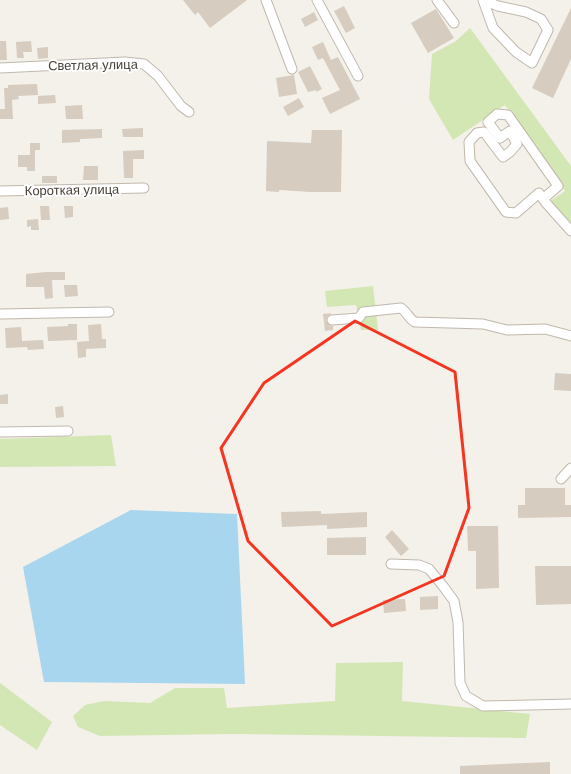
<svg xmlns="http://www.w3.org/2000/svg" width="571" height="774" viewBox="0 0 571 774" font-family="Helvetica,sans-serif">
<style>
.green{fill:#d3e7b4}
.water{fill:#a8d6ef}
.building{fill:#d6ccbf}
.lines{fill:none;stroke-linecap:round;stroke-linejoin:round}
.minor-casing{stroke:#c0b8ac;stroke-width:11}
.minor{stroke:#fff;stroke-width:9}
.marked{fill:none;stroke:#f43521;stroke-width:3;stroke-linejoin:round}
.labels{text-anchor:middle;dominant-baseline:central;stroke-width:4;stroke-linejoin:round;paint-order:stroke}
.street-label{font-size:13px;fill:#484138;stroke:#fff}
</style>
<rect width="100%" height="100%" fill="#f4f0ea"/>
<!-- green -->
<g class="green">
<polygon points="470,28 571,166 571,226 549,202 565,191 505,105 453,140 429,99 432,54 456,41"/>
<polygon points="373,286 378,330 361,330 356,305 327,307 325,291"/>
<polygon points="111,435 116,466 0,467 0,439"/>
<polygon points="403,662 402,701 530,714 526,738 231,734 100,736 78,727 73,716 85,705 104,701 150,703 175,688 224,688 227,708 335,701 336,663"/>
<polygon points="0,683 52,722 37,750 0,725"/>
</g>
<!-- water -->
<polygon class="water" points="131,510 237,514 245,684 44,682 23,567"/>
<!-- building -->
<g class="building">
<polygon points="183,0 247,0 210,28 198,12 195,15"/>
<polygon points="344,6 355,28 346,33 334,11"/>
<polygon points="571,8 571,59 553,98 532,88"/>
<polygon points="436,9 454,38 428,53 411,23"/>
<polygon points="314,12 318,20 305,27 301,19"/>
<polygon points="0,41 6,41 7,60 0,60"/>
<polygon points="31,41 32,52 23,52 24,58 17,58 16,42"/>
<polygon points="323,42 331,60 338,57 360,99 330,114 322,98 340,90 323,58 318,60 312,47"/>
<polygon points="48,47 48,58 38,59 37,48"/>
<polygon points="310,66 322,89 316,92 316,90 308,92 298,72"/>
<polygon points="294,75 297,94 279,97 276,78"/>
<polygon points="37,84 38,95 18,96 19,99 12,100 13,119 0,119 0,109 5,109 4,88 8,88 8,85"/>
<polygon points="55,95 56,103 38,104 38,96"/>
<polygon points="299,98 304,107 288,116 283,107"/>
<polygon points="82,105 83,119 66,119 65,106"/>
<polygon points="143,128 143,137 123,137 122,129"/>
<polygon points="102,129 102,138 80,139 80,142 62,143 62,130"/>
<polygon points="312,130 342,130 341,192 311,192 279,190 279,192 266,191 267,141 311,143"/>
<polygon points="30,143 40,143 40,150 35,150 35,171 27,171 27,167 18,167 18,155 30,155"/>
<polygon points="144,150 144,159 133,159 133,178 124,178 123,151"/>
<polygon points="84,166 98,166 98,180 83,180"/>
<rect x="42" y="176" width="15" height="7"/>
<polygon points="40,206 49,206 50,220 41,220"/>
<polygon points="64,206 73,206 73,217 65,218"/>
<polygon points="8,207 9,219 0,220 0,208"/>
<polygon points="38,219 39,230 31,230 31,226 27,227 27,220"/>
<polygon points="46,272 65,272 65,280 52,280 53,298 45,299 44,287 26,287 26,274"/>
<polygon points="64,285 77,285 78,296 65,297"/>
<polygon points="332,313 327,317 326,321 329,325 333,326 333,330 325,331 323,314"/>
<polygon points="68,324 77,324 77,340 48,341 47,327 68,326"/>
<polygon points="101,324 102,339 106,339 106,348 86,349 86,357 78,358 77,342 89,341 88,325"/>
<polygon points="21,327 22,341 43,340 44,349 28,350 27,347 6,348 5,328"/>
<polygon points="555,373 571,374 571,391 554,390"/>
<polygon points="8,394 8,404 0,404 0,395"/>
<polygon points="63,406 64,417 56,418 55,407"/>
<polygon points="525,488 565,488 565,505 571,505 571,517 518,518 518,505 525,505"/>
<polygon points="321,511 321,514 367,512 367,527 327,529 327,525 282,527 281,512"/>
<polygon points="467,526 498,526 499,588 476,589 476,551 468,551"/>
<polygon points="392,530 409,549 401,556 385,537"/>
<polygon points="366,537 366,555 327,555 327,538"/>
<polygon points="535,566 571,566 571,604 536,605"/>
<polygon points="438,596 438,609 420,610 420,597"/>
<polygon points="405,599 406,611 384,613 383,600"/>
<polygon points="550,762 550,774 460,774 460,766"/>
</g>
<g class="lines">
<!-- minor casing -->
<g class="minor-casing">
<g id="minor">
<polyline points="266,0 292,69"/>
<polyline points="317,0 358,76"/>
<polyline points="437,0 454,23"/>
<polyline points="483,0 493,28 516,52 532,63 548,30 541,19 526,12 498,6 483,0"/>
<polyline points="0,68 125,62 144,64 158,76 181,106 189,112"/>
<polyline points="0,191 144,188"/>
<polyline points="543,199 558,186 508,115 497,114 488,122 500,138 510,131 517,144 510,152 503,157 484,132 477,133 469,142 470,161 506,212 516,213 539,193 546,203 571,231"/>
<polyline points="0,314 109,312"/>
<path d="M 332,320 L 359,318 L 363,312 L 401,308 C 407,312 409,319 415,322 L 483,324 L 507,330 L 545,329 L 571,336"/>
<polyline points="0,432 68,431"/>
<polyline points="561,479 571,468"/>
<polyline points="391,564 419,565 429,569 443,586 454,601 458,622 460,683 466,696 483,706 571,704"/>
</g>
</g>
<!-- minor -->
<use href="#minor" class="minor"/>
</g>
<!-- marked area -->
<path class="marked" d="M 355,321 L 455,372 L 469,508 L 444,576 L 332,626 L 248,541 L 221,448 L 264,383 Z"/>
<g class="labels">
<!-- street labels -->
<g class="street-label">
<text transform="translate(93 65) rotate(-1)">Светлая улица</text>
<text transform="translate(72 190) rotate(-1)">Короткая улица</text>
</g>
</g>
</svg>
